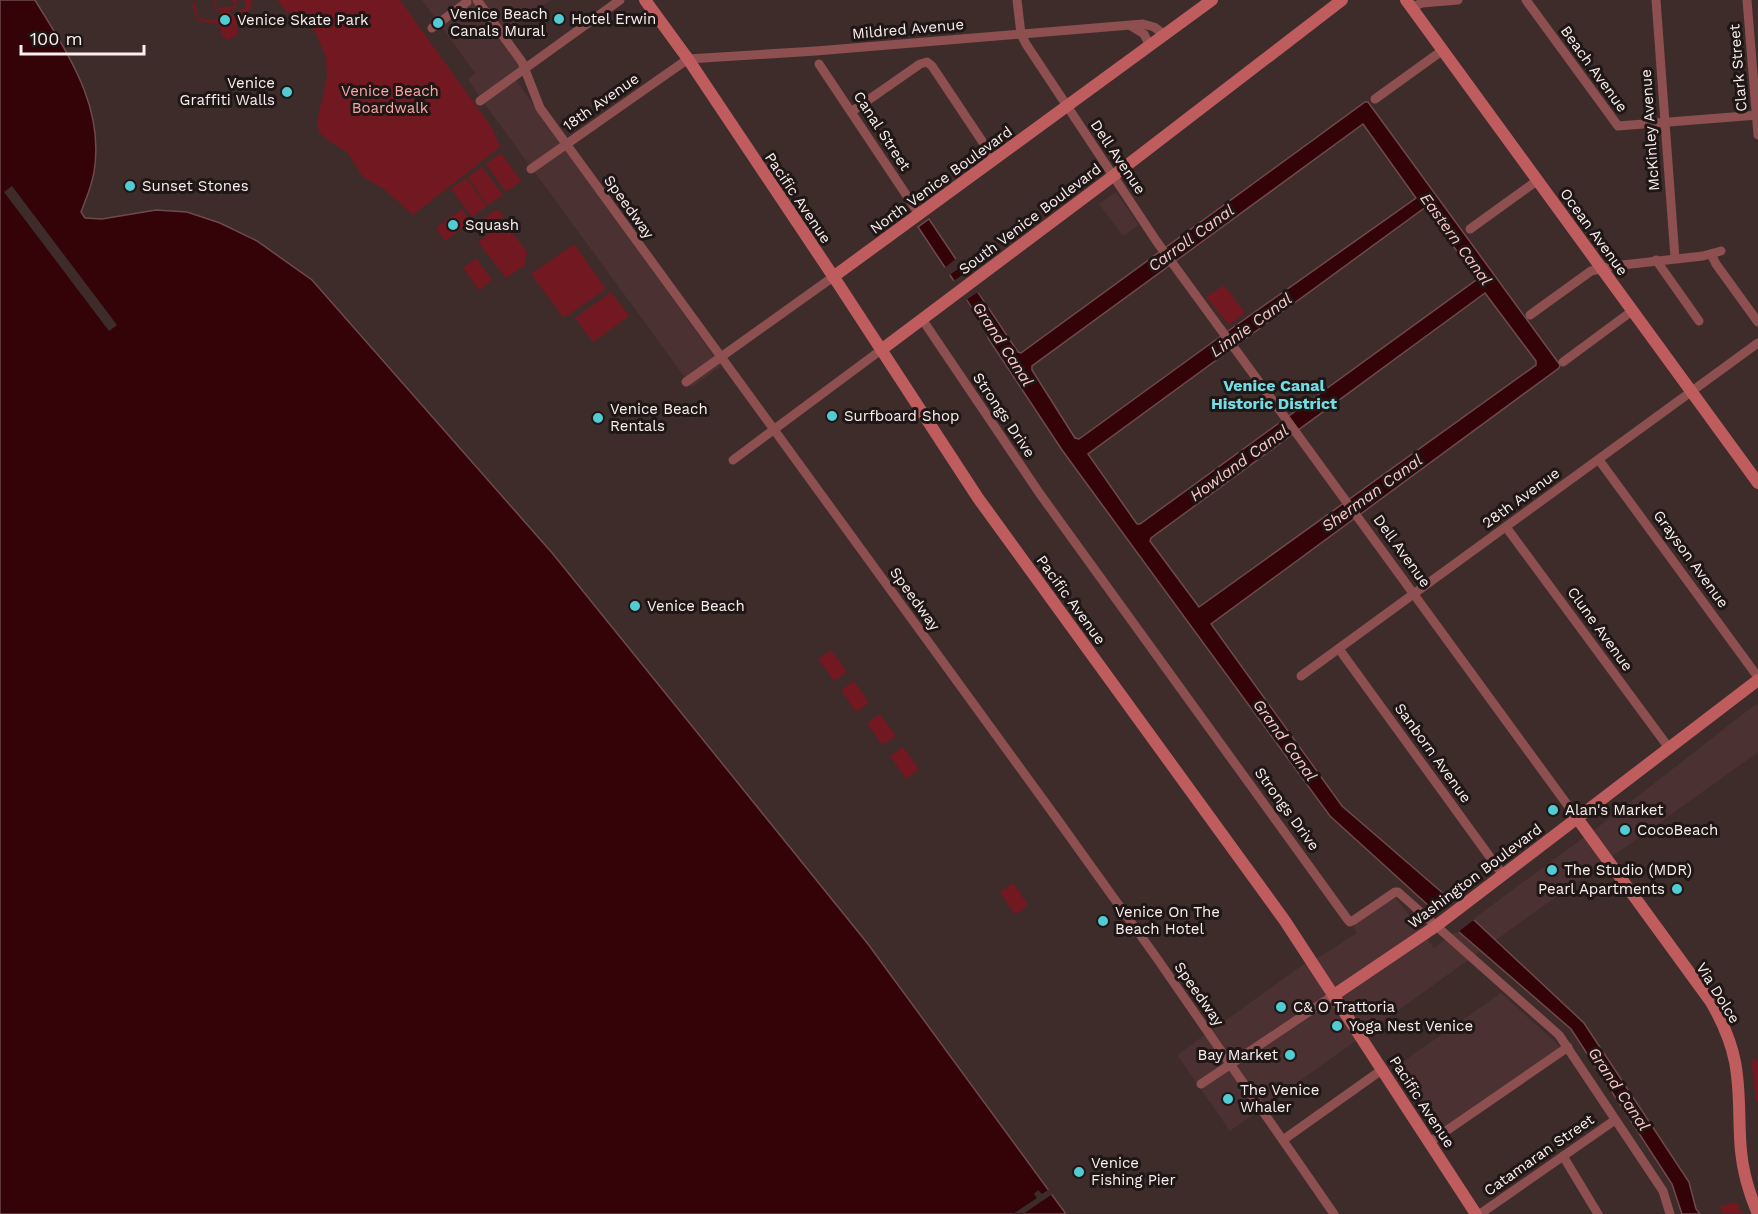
<svg xmlns="http://www.w3.org/2000/svg" width="1758" height="1214" viewBox="0 0 1758 1214" font-family="'Work Sans',sans-serif">
<style>
.built{fill:#4b3131}
.green{fill:#721821}
.water{fill:#330308;stroke:#6f4a4d;stroke-width:1.5;fill-rule:evenodd}
.pier{fill:#3e2c2b}
.lines{fill:none;stroke-linecap:round;stroke-linejoin:round}
.street{stroke:#8d4f4f;stroke-width:9}
.secondary{stroke:#bf5d5e;stroke-width:12}
.poi-dot{fill:#51ccd3;stroke:#1f1616;stroke-width:2}
.labels{text-anchor:middle;dominant-baseline:central;stroke-width:6;stroke-linejoin:round;paint-order:stroke}
.poi-label{font-size:15px;fill:#fbeeee;stroke:#1f1616;text-anchor:start}
.street-label{font-size:15px;fill:#fbeeee;stroke:#1f1616}
.park-label{font-size:15px;fill:#f7a8a6;stroke:#1f1616}
.water-label{font-size:16px;font-style:italic;fill:#ffc8c6;stroke:#1f1616}
.neighbourhood-label{font-size:16px;font-weight:bold;fill:#72dee4;stroke:#1f1616}
</style>
<rect width="100%" height="100%" fill="#3e2c2b"/>
<!-- built -->
<g class="built">
<polygon points="422,0 551,0 501,36 520,63 517,82 721,366 692,387 484,103 468,79 475,73"/>
<polygon points="1116,192 1139,225 1123,236 1099,204"/>
<polygon points="1756,704 1758,707 1758,752 1230,1131 1177,1055 1304,964 1321,956 1357,933 1353,925 1395,897 1434,948 1602,824"/>
<polygon points="1501,993 1562,1048 1437,1134 1394,1068"/>
</g>
<!-- green -->
<g class="green">
<path d="M 194,0 L 198,17 L 205,20 L 221,18 L 220,10 L 215,10 L 214,1 L 212,0 L 215,0 L 216,6 L 219,8 L 233,6 L 235,3 L 232,0 L 237,0 L 236,8 L 232,9 L 229,11 L 232,16 L 239,14 L 241,10 L 246,8 L 246,5 L 244,0 L 251,0 C 252,12 244,17 236,24 L 238,29 L 237,35 L 228,40 L 221,35 L 220,26 C 213,20 204,25 197,19 L 192,5 Z"/>
<polygon points="277,0 400,0 492,128 500,147 413,215 384,189 363,177 347,152 329,141 319,132 317,123 327,76 326,58 315,31 285,10"/>
<polygon points="501,153 521,181 506,192 486,164"/>
<polygon points="482,167 503,195 488,205 468,177"/>
<polygon points="466,178 487,206 472,217 451,189"/>
<polygon points="462,209 471,222 445,241 436,228"/>
<polygon points="497,209 504,217 484,231 479,222"/>
<polygon points="504,222 527,252 525,265 506,278 478,242"/>
<polygon points="574,244 606,289 564,318 531,274"/>
<polygon points="476,258 492,280 479,290 463,268"/>
<polygon points="1224,285 1245,313 1229,325 1206,297"/>
<polygon points="611,292 629,316 593,342 575,318"/>
<polygon points="831,650 847,672 834,681 818,659"/>
<polygon points="854,681 869,703 856,712 841,690"/>
<polygon points="880,714 896,736 882,745 867,723"/>
<polygon points="903,747 919,769 906,779 890,756"/>
<polygon points="1013,883 1028,905 1015,915 1000,892"/>
<polygon points="1751,1058 1758,1061 1758,1102 1756,1102"/>
<polygon points="1736,1202 1743,1213 1722,1213 1720,1206"/>
</g>
<!-- water -->
<g class="water">
<path d="M 0,0 L 35,0 C 67,53 105,106 94,172 C 92,185 86,199 81,212 L 85,218 L 102,219 L 156,210 L 187,212 L 220,223 L 257,241 L 312,280 L 553,554 L 868,944 L 1066,1214 L 0,1214 Z"/>
<path d="M 1365,102 L 1368,102 L 1560,365 L 1559,368 L 1211,624 L 1342,806 L 1474,920 L 1584,1023 L 1689,1182 L 1696,1209 L 1700,1214 L 1682,1214 L 1672,1184 L 1571,1029 L 1429,906 L 1330,816 L 1062,450 L 988,338 L 988,332 L 918,227 L 929,219 L 1018,352 L 1021,353 ZM 1363,124 L 1416,198 L 1221,336 L 1079,439 L 1075,438 L 1032,370 L 1032,366 ZM 1423,209 L 1426,209 L 1476,277 L 1476,280 L 1140,524 L 1137,524 L 1088,454 ZM 1485,293 L 1536,361 L 1536,365 L 1199,607 L 1150,541 L 1151,538 Z"/>
</g>
<!-- pier -->
<g class="pier">
<polygon points="12,186 117,325 109,331 4,192"/>
<polygon points="957,258 964,265 948,276 943,269"/>
<polygon points="968,271 996,314 995,315 978,292 966,300 982,323 980,324 952,282"/>
<polygon points="1445,894 1475,919 1457,933 1428,907"/>
<polygon points="1051,1188 1054,1193 1023,1214 1013,1214 1037,1198 1034,1194 1038,1190 1042,1194"/>
</g>
<g class="lines">
<!-- street -->
<g class="street">
<polyline points="477,0 522,62 540,108 1055,816 1156,957 1334,1214"/>
<polyline points="1017,0 1021,34 1026,44 1157,242 1577,818"/>
<polyline points="1526,0 1618,126 1758,115"/>
<polyline points="1656,0 1675,258"/>
<polyline points="1747,0 1758,135"/>
<polyline points="1412,7 1422,3 1458,0"/>
<polyline points="1131,26 1144,34 1150,46"/>
<polyline points="432,28 467,2"/>
<polyline points="819,64 919,214"/>
<polyline points="1375,99 1443,50"/>
<polyline points="480,101 620,0"/>
<polyline points="851,112 920,64 927,62 932,66 994,159"/>
<polyline points="531,169 688,59 816,51 1143,24 1154,27 1165,35"/>
<polyline points="1470,229 1538,180"/>
<polyline points="1711,254 1716,264 1758,322"/>
<polyline points="1656,260 1699,321"/>
<polyline points="1530,315 1591,271 1613,266 1703,256 1721,251"/>
<polyline points="922,319 1040,494 1348,920 1350,922 1354,920 1395,892 1398,892 1559,1035 1663,1191 1670,1214"/>
<polyline points="1563,362 1632,311"/>
<polyline points="686,382 833,277"/>
<polyline points="733,460 881,350"/>
<polyline points="1599,460 1758,677"/>
<polyline points="1506,527 1669,748"/>
<polyline points="1339,649 1503,875"/>
<polyline points="1301,676 1758,343"/>
<polyline points="1201,1084 1334,995"/>
<polyline points="1283,1140 1383,1069"/>
<polyline points="1430,1142 1568,1047"/>
<polyline points="1563,1156 1598,1214"/>
<polyline points="1480,1214 1615,1120"/>
</g>
<!-- secondary -->
<g class="secondary">
<polyline points="645,0 688,59 839,285 978,498 1285,921 1476,1214"/>
<polyline points="1406,0 1758,483"/>
<polyline points="833,277 1212,0"/>
<polyline points="881,350 1113,176 1342,0"/>
<path d="M 1577,818 L 1711,1002 C 1722,1021 1731,1041 1735,1062 C 1741,1092 1738,1121 1741,1151 C 1743,1173 1749,1193 1758,1214"/>
<polyline points="1334,995 1436,926 1758,680"/>
</g>
</g>
<!-- markers -->
<g class="poi-dot">
<circle cx="559" cy="19" r="6"/>
<circle cx="225" cy="20" r="6"/>
<circle cx="438" cy="23" r="6"/>
<circle cx="287" cy="92" r="6"/>
<circle cx="130" cy="186" r="6"/>
<circle cx="453" cy="225" r="6"/>
<circle cx="832" cy="416" r="6"/>
<circle cx="598" cy="418" r="6"/>
<circle cx="635" cy="606" r="6"/>
<circle cx="1553" cy="810" r="6"/>
<circle cx="1625" cy="830" r="6"/>
<circle cx="1552" cy="870" r="6"/>
<circle cx="1677" cy="889" r="6"/>
<circle cx="1103" cy="921" r="6"/>
<circle cx="1281" cy="1007" r="6"/>
<circle cx="1337" cy="1026" r="6"/>
<circle cx="1290" cy="1055" r="6"/>
<circle cx="1228" cy="1099" r="6"/>
<circle cx="1079" cy="1172" r="6"/>
</g>
<g class="labels">
<!-- poi labels -->
<g class="poi-label">
<text x="450" y="14">Venice Beach<tspan x="450" dy="17">Canals Mural</tspan></text>
<text x="571" y="19">Hotel Erwin</text>
<text x="237" y="20">Venice Skate Park</text>
<text x="275" y="83" text-anchor="end">Venice<tspan x="275" dy="17">Graffiti Walls</tspan></text>
<text x="142" y="186">Sunset Stones</text>
<text x="465" y="225">Squash</text>
<text x="610" y="409">Venice Beach<tspan x="610" dy="17">Rentals</tspan></text>
<text x="844" y="416">Surfboard Shop</text>
<text x="647" y="606">Venice Beach</text>
<text x="1565" y="810">Alan's Market</text>
<text x="1637" y="830">CocoBeach</text>
<text x="1564" y="870">The Studio (MDR)</text>
<text x="1665" y="889" text-anchor="end">Pearl Apartments</text>
<text x="1115" y="912">Venice On The<tspan x="1115" dy="17">Beach Hotel</tspan></text>
<text x="1293" y="1007">C&amp; O Trattoria</text>
<text x="1349" y="1026">Yoga Nest Venice</text>
<text x="1278" y="1055" text-anchor="end">Bay Market</text>
<text x="1240" y="1090">The Venice<tspan x="1240" dy="17">Whaler</tspan></text>
<text x="1091" y="1163">Venice<tspan x="1091" dy="17">Fishing Pier</tspan></text>
</g>
<!-- street labels -->
<g class="street-label">
<text transform="translate(908 29) rotate(-5)">Mildred Avenue</text>
<text transform="translate(1738 68) rotate(-95)">Clark Street</text>
<text transform="translate(1594 69) rotate(54)">Beach Avenue</text>
<text transform="translate(601 102) rotate(-35)">18th Avenue</text>
<text transform="translate(1650 130) rotate(-94)">McKinley Avenue</text>
<text transform="translate(882 131) rotate(57)">Canal Street</text>
<text transform="translate(1118 157) rotate(56)">Dell Avenue</text>
<text transform="translate(941 180) rotate(-36)">North Venice Boulevard</text>
<text transform="translate(798 198) rotate(56)">Pacific Avenue</text>
<text transform="translate(629 207) rotate(54)">Speedway</text>
<text transform="translate(1030 219) rotate(-37)">South Venice Boulevard</text>
<text transform="translate(1594 232) rotate(54)">Ocean Avenue</text>
<text transform="translate(1004 415) rotate(56)">Strongs Drive</text>
<text transform="translate(1521 498) rotate(-36)">28th Avenue</text>
<text transform="translate(1402 551) rotate(54)">Dell Avenue</text>
<text transform="translate(1691 559) rotate(54)">Grayson Avenue</text>
<text transform="translate(915 599) rotate(54)">Speedway</text>
<text transform="translate(1071 600) rotate(54)">Pacific Avenue</text>
<text transform="translate(1600 629) rotate(54)">Clune Avenue</text>
<text transform="translate(1433 753) rotate(54)">Sanborn Avenue</text>
<text transform="translate(1287 809) rotate(54)">Strongs Drive</text>
<text transform="translate(1475 876) rotate(-37)">Washington Boulevard</text>
<text transform="translate(1718 993) rotate(58)">Via Dolce</text>
<text transform="translate(1199 994) rotate(55)">Speedway</text>
<text transform="translate(1422 1102) rotate(57)">Pacific Avenue</text>
<text transform="translate(1539 1155) rotate(-35)">Catamaran Street</text>
</g>
<!-- park labels -->
<g class="park-label">
<text x="390" y="91">Venice Beach<tspan x="390" dy="17">Boardwalk</tspan></text>
</g>
<!-- water labels -->
<g class="water-label">
<text transform="translate(1191 238) rotate(-36)">Carroll Canal</text>
<text transform="translate(1456 239) rotate(54)">Eastern Canal</text>
<text transform="translate(1251 325) rotate(-36)">Linnie Canal</text>
<text transform="translate(1003 344) rotate(57)">Grand Canal</text>
<text transform="translate(1239 463) rotate(-36)">Howland Canal</text>
<text transform="translate(1372 493) rotate(-36)">Sherman Canal</text>
<text transform="translate(1285 740) rotate(54)">Grand Canal</text>
<text transform="translate(1619 1089) rotate(56)">Grand Canal</text>
</g>
<!-- neighbourhood labels -->
<g class="neighbourhood-label">
<text x="1274" y="385">Venice Canal<tspan x="1274" dy="18">Historic District</tspan></text>
</g>
</g>
<!-- scale -->
<path d="M21 45v9h123v-9" fill="none" stroke="#fbeeee" stroke-width="3"/>
<text x="30" y="45" font-size="18" fill="#fbeeee" stroke="#1f1616" stroke-width="4.5" paint-order="stroke">100 m</text>
</svg>
